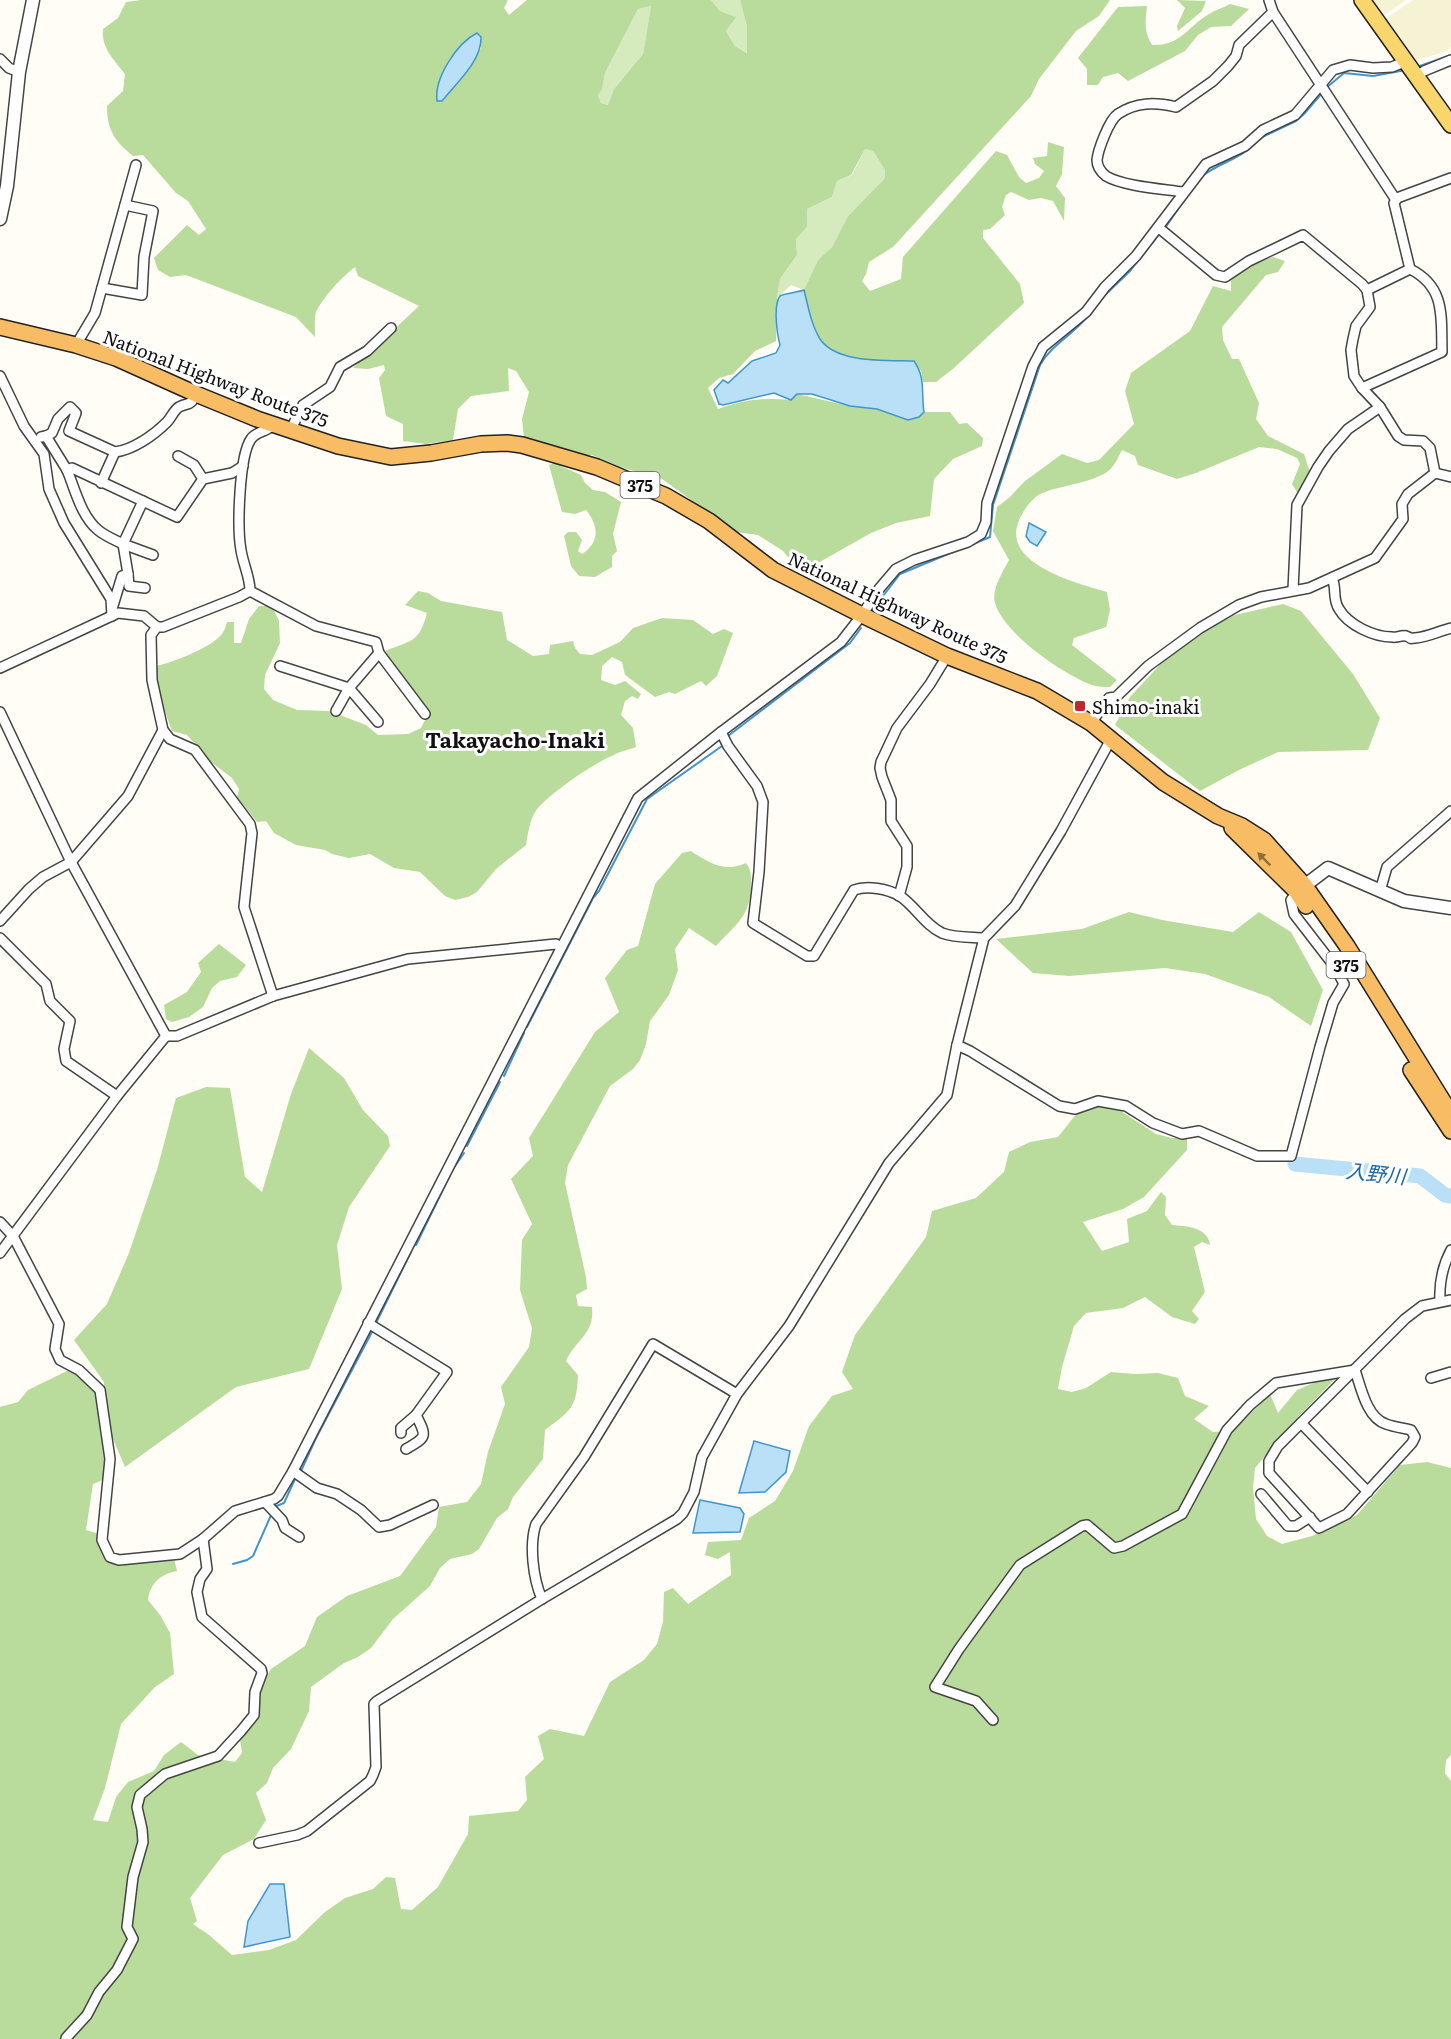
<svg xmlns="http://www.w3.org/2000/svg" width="1451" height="2039" viewBox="0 0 1451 2039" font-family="Literata,'Noto Sans JP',serif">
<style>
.farmland{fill:#f6f3d4}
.green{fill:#d5ebbd}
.forest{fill:#b9dc9c;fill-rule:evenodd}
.water{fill:#b9e0f7;stroke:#3f96cf;stroke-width:1.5}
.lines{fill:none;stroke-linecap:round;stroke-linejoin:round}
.stream{stroke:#3f96cf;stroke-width:2}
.river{stroke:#b9e0f7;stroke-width:15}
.minor-casing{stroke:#444;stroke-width:12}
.tertiary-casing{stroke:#444;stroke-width:15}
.primary-casing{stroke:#222;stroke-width:18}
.trunk-casing{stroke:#222;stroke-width:18}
.minor{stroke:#fff;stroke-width:9}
.tertiary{stroke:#fff;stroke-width:12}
.primary{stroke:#f9d66b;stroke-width:15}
.trunk{stroke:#f7bc64;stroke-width:15}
.oneway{fill:#906f3f}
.poi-dot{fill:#c4262e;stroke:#fff;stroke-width:2}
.labels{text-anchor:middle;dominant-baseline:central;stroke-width:6;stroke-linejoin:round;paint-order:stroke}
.shield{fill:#fff;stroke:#585858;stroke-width:1.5}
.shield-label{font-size:16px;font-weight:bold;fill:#111}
.street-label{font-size:18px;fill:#111;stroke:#fff}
.poi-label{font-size:18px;fill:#111;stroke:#fff;text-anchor:start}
.water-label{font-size:20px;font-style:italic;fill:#1768a6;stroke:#fff}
.quarter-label{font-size:21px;font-weight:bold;fill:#111;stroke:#fff}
</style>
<rect width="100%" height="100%" fill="#fffdf5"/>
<!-- farmland -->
<g class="farmland">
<polygon points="1373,0 1406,0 1383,16"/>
<polygon points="1413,0 1451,0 1451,47 1447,51 1411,62 1384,20"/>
</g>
<!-- green -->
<g class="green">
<polygon points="711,0 740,0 747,27 748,53 735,46 726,31 735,17 720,11"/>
<polygon points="651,6 643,54 614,89 608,105 601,103 598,95 602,90 605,73 638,9"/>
<polygon points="865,149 873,151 885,170 885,178 848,216 832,247 818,260 804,290 791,285 777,298 780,279 797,255 796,239 807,227 807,209 832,197 837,181 852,175"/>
</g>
<!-- forest -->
<g class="forest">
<path d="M 141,0 L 508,0 L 504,8 L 509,15 L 527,0 L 711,0 L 720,11 L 736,17 L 726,31 L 735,46 L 747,53 L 747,27 L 740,0 L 1110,0 L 1099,16 L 1076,31 L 1039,79 L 1031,96 L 893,247 L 869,262 L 866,274 L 862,281 L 870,291 L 901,279 L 903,257 L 996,151 L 1007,155 L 1019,177 L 1026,183 L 1039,178 L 1044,171 L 1035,164 L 1033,158 L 1047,156 L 1048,142 L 1064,147 L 1062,174 L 1056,186 L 1065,198 L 1064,221 L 1053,201 L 1041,198 L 1029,200 L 1011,192 L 1006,195 L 1002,207 L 1005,215 L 990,229 L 983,230 L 983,238 L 1020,284 L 1024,303 L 954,368 L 936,382 L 923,382 L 921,371 L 914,361 C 887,360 837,364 820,339 C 811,324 808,306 804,290 L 818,260 L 832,247 L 848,216 L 885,178 L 885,170 L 873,151 L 865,149 L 851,175 L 837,181 L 832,197 L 807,209 L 807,227 L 796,239 L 797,255 L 780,279 L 777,298 L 776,341 L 755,351 L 733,374 L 719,378 L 708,388 L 718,409 C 743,400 764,397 791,400 L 797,394 L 850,406 L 877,409 L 908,420 L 919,417 L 924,412 L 950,412 L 959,424 L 967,423 L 983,438 L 982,446 L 953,459 L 934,479 L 930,516 L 896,523 L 871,533 L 809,568 L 798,569 L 783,551 L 758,535 L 736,532 L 662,479 L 620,467 L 592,455 L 579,455 L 524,438 L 522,419 L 529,392 L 516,371 L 508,368 L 509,391 L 471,396 L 458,409 L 453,440 L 426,444 L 403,441 L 403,424 L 386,416 L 379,378 L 385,370 L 384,365 L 368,369 L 353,368 L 419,306 L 358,276 L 355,267 C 342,277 323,297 316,312 C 314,319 315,329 315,337 L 296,317 L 186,275 L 170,277 L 158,270 L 154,258 L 187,225 L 199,235 L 206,229 L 188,201 L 176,193 L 143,155 L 133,156 C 115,141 107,131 107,106 L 123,91 L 125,74 C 114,60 101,48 103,29 L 118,18 L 126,2 ZM 651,6 L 643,54 L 614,89 L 608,105 L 601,103 L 598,95 L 602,90 L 605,73 L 638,9 ZM 473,35 L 481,48 L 466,72 L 442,101 L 437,91 L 449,60 Z"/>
<polygon points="1177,0 1206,1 1202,11 1178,31 1177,26 1185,8"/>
<path d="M 1230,4 L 1249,9 L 1231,26 L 1211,27 L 1198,35 L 1185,51 L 1128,81 L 1118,73 L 1103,77 L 1098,85 L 1087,85 L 1087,69 L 1078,58 L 1118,7 L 1147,6 C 1145,22 1144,32 1152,45 C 1181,46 1187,27 1209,14 C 1215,10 1223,8 1230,4 Z"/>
<path d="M 1273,257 L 1285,261 L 1278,272 L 1266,275 L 1222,327 L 1223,340 L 1232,359 L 1239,359 L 1259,403 L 1256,419 L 1268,436 L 1304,454 L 1311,475 L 1298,494 L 1292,484 L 1300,464 L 1297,458 L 1277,449 L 1259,447 L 1196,473 L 1177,479 L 1138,465 L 1135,456 L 1122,450 C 1119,455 1117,461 1113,466 C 1101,483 1058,485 1040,494 C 1030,500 1022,512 1018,523 C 1003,565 1080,584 1107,592 L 1110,610 L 1106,627 L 1074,638 L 1072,645 L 1117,680 L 1110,687 C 1104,687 1098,687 1092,685 C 1063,674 1004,634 995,603 C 991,589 1003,572 1009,560 L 993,531 L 997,507 L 1010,497 L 1025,481 L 1062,454 L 1087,463 L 1099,460 L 1134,424 L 1125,391 L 1131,373 L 1190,331 L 1213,286 L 1231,291 L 1231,277 L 1260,261 Z"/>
<path d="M 554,463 L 581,475 L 585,483 L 593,490 L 605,492 L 621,502 L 613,534 L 617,551 L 612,556 L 612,567 L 595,577 L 579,576 L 571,566 L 564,536 L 568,532 L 576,532 L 582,540 L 578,551 L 582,554 C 600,542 599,526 586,510 L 575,514 L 562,512 L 549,465 Z"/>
<path d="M 418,591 L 428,593 L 441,601 L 502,612 L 507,640 L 533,656 L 549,654 L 550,645 L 573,641 L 575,648 L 580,654 L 592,655 L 620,642 L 633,628 L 662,618 L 693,620 L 713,634 L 724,629 L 733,633 L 717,676 L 706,686 L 701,681 L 675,694 L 669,692 L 655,697 L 625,675 L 622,662 L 612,657 L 602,666 L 601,680 L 615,685 L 625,681 L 641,694 L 638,699 L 632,696 L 625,701 L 621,715 L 633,728 L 636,747 C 629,750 620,751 614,755 C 592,764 552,792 537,809 C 530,818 528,833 526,845 L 496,869 L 477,892 L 468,897 L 455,900 L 445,896 L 420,872 L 394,868 L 370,854 L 349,858 L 332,854 L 325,850 L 296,845 L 274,833 L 266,821 L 257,822 L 237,797 L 239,789 L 232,778 L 211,762 L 187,735 L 172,731 L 158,692 L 156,666 C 172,663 210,648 221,635 C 224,632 226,626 227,622 L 234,622 L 234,643 L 241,643 L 249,619 L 259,606 L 272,606 L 279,621 L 280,643 L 265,675 L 264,689 L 273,700 L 297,710 L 329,711 L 366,725 L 378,735 L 408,734 L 421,728 L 428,714 L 388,659 L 385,651 C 412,640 419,643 427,613 L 405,605 Z"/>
<polygon points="1283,604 1301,611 1353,674 1380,718 1368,750 1278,752 1239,770 1200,791 1115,725 1130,697 1182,641 1235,615"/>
<path d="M 691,851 C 709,863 725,873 746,863 C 752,871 751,876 751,885 C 751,916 735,925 716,946 L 689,928 L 675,949 L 678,970 L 669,995 L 650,1021 L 646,1044 L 640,1060 L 633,1069 L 610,1086 L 568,1165 L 565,1183 L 586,1277 L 587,1289 L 576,1295 L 578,1306 L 592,1307 C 595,1334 576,1339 566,1361 L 578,1375 C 577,1408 570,1411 545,1430 L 543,1459 L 513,1497 L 508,1509 L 497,1518 L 479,1549 L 472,1554 L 450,1559 L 440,1568 L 430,1586 L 393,1619 L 371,1648 L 358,1657 L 344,1663 L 311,1687 L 309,1711 L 291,1749 L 273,1768 L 267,1783 L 256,1793 L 266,1820 L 254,1839 L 223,1855 L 190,1898 L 197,1921 L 193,1924 L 209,1935 L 232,1955 L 269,1950 L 296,1940 L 325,1912 L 345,1898 L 373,1889 L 386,1877 L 395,1878 L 401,1909 L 412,1910 L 438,1887 L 468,1834 L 469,1816 L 518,1811 L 527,1800 L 525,1777 L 544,1759 L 538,1736 L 550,1729 L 584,1736 L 610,1682 L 644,1660 L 657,1644 L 663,1622 L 664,1592 L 673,1588 L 688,1604 L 731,1575 L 730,1552 L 718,1559 L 705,1555 L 708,1542 L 741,1540 L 749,1518 L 775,1501 L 793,1471 L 809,1426 L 832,1396 L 853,1389 L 842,1372 L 855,1335 L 926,1237 L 932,1211 L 976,1198 L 1004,1172 L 1009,1152 L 1030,1142 L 1058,1137 L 1077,1113 L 1098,1106 L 1116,1108 L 1156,1134 L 1172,1138 L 1187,1138 L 1187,1150 L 1144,1197 L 1123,1209 L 1083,1222 L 1102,1251 L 1129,1242 L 1127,1219 L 1147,1211 L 1161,1192 L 1166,1197 L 1165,1215 L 1172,1225 C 1186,1226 1208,1227 1210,1245 L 1202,1242 L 1194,1247 L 1205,1292 L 1192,1311 L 1199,1319 L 1195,1324 L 1172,1317 L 1145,1297 L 1123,1308 L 1086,1313 L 1074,1326 L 1062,1367 L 1058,1389 L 1072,1392 L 1086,1388 L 1111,1372 L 1135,1374 L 1158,1373 L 1178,1378 L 1185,1396 L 1209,1406 L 1194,1419 L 1213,1432 L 1233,1431 L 1270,1394 L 1278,1413 L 1297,1390 L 1325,1378 L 1335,1379 L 1296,1419 L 1255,1468 L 1253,1487 L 1256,1519 L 1267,1536 L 1282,1544 L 1312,1536 L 1357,1515 L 1400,1465 L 1427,1462 L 1451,1468 L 1451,1755 L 1446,1760 L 1445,1773 L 1451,1781 L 1451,2039 L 0,2039 L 0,1407 L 18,1402 L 28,1390 L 71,1369 L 99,1392 L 107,1460 L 105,1479 L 93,1484 L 86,1530 L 99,1534 L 102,1552 L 109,1561 L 174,1558 L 177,1571 C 161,1574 150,1583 148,1600 L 160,1615 L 170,1633 L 174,1674 L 155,1687 L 121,1724 L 105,1788 L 93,1820 L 108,1822 L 116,1797 L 128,1782 L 154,1771 L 164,1755 L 181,1742 L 198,1755 L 235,1762 L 242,1753 L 240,1740 L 258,1716 L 257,1692 L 271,1669 L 305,1646 L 317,1617 L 347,1596 L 400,1576 L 436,1527 L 439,1507 L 467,1502 L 481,1484 L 488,1452 L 505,1404 L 501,1387 L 529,1347 L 532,1328 L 520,1290 L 522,1240 L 532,1224 L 511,1179 L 533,1156 L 529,1138 L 595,1032 L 619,1012 L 605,978 L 627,950 L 638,946 L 655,884 L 682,853 Z"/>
<polygon points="1129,912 1162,920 1233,932 1259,912 1291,932 1323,990 1311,1026 1269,997 1205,974 1165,968 1069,976 1033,973 996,939 1082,929"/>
<polygon points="219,944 246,965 237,977 220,981 212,988 203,1007 189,1017 172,1022 166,1019 164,1005 187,992 201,972 198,963"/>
<polygon points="309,1048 344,1078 363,1110 388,1136 390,1146 349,1207 337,1245 342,1289 309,1369 236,1387 125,1467 104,1418 104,1382 74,1340 107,1304 129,1253 157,1170 176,1098 206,1087 230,1088 245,1177 262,1192 291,1094"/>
</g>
<!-- water -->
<g class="water">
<path d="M 477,33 L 481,37 C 482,61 456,83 442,101 L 437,101 C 434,78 457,43 477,33 Z"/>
<path d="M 804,290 C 808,306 811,324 820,339 C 837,364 887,360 914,361 C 926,378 921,393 924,412 L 919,417 L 908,420 L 877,409 L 850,406 L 812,394 L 797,394 L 791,400 L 774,393 L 723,405 L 719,404 L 714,390 L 723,380 L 728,383 L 752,361 L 776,353 L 780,345 C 777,334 773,305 780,296 C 782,294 799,292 804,290 Z"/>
<polygon points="1029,523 1046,532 1037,546 1030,542 1026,536"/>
<polygon points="754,1441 790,1451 786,1472 765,1492 739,1493"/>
<polygon points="700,1500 740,1508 744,1514 740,1532 693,1533"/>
<polygon points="270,1884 284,1884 290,1937 244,1947 248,1921"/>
</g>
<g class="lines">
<!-- stream -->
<g class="stream">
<polyline points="1417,67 1451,55"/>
<polyline points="1326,88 1344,73 1373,76 1406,70"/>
<polyline points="1258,139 1296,121 1304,114 1322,93"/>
<path d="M 1201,177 C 1216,164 1240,159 1252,146"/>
<polyline points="1165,228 1194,186"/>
<polyline points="1103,297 1130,271 1161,232"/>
<path d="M 971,545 L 990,537 L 993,505 L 1040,365 C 1052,344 1073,335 1088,316"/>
<polyline points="870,613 900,574 960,549"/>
<polyline points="728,736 850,643 861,628"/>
<polyline points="527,1027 593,898 599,891 647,799 722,746"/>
<polyline points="504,1076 524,1033"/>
<polyline points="467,1146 500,1082"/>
<polyline points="416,1245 453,1169 464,1153"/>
<polyline points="376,1323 411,1252"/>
<polyline points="301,1471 316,1438 373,1330"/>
<polyline points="274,1507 284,1503 295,1479"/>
<polyline points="233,1564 247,1560 253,1556 272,1513"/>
</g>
<!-- river -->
<polyline class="river" points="1295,1164 1420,1176 1445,1195 1451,1196"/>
<!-- minor casing -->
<g class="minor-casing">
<g id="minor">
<polyline points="1273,12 1396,200"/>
<polyline points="0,59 9,68 19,72"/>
<polyline points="1415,78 1424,71 1451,60"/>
<path d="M 1183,192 C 1163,189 1122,186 1106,176 C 1101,172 1097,166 1097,160 C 1098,150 1109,120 1118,114 C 1136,102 1155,102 1176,107 L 1213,81 L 1228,66 L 1236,56 L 1239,45 L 1273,12 L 1269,0"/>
<polyline points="1159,228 1216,275 1225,277 1249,261 1303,235 1362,284 1367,290 1370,307 1356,326 1353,339 1351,350 1354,376 1362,388 1380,407 1398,436 1404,440 1423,441 1430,448 1435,473"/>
<polyline points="102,288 142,295 144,257 153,211 125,205"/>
<polyline points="1367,290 1410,269 1394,203 1397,198 1451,178"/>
<polyline points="76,345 95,313 136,165"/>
<polyline points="0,376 24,426 44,454 49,489 64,523 111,599 112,616"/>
<path d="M 1362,388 L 1442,352 C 1441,317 1446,287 1410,269"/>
<path d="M 274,424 C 268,432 256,431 251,439 C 239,456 237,528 241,550 C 243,564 250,577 250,591 L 316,626 L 376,642 L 379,653 L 425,714"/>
<polyline points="291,429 303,405 330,387 340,367 367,351 391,328"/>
<path d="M 46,436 L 52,433 L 58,419 L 70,407 L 76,413 L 69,431 L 115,452 C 133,450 154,435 167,422 C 171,418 174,410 179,407 C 189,402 190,407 196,394"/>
<polyline points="41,437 46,436 67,470"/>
<polyline points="178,456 194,465 203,479"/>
<polyline points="1435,473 1451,477"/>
<polyline points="101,483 115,452"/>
<polyline points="143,501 123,544 153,555"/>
<polyline points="128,574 129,586 145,588"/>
<path d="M 1332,578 C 1337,588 1332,599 1339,609 C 1348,625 1374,637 1392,637 C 1396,638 1401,635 1406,636 C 1413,638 1407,639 1415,638 C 1428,637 1439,631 1451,628"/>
<polyline points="1293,590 1297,505 1318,467 1329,451 1348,429 1380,407"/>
<polyline points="250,591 239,597 163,627 157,627 151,635 152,680 163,730 170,739 195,750 250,824 252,833 244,907 273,996"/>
<path d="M 112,609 L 122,576 L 128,574 L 123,544 C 115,540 105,536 98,530 C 81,516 75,489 67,470 L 72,468 L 177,517 L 203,479 L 232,473 L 243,466"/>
<polyline points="280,666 349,688 378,722"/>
<polyline points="0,668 118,613 144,616 157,627"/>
<polyline points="336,711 349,688 379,653"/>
<polyline points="0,712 71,862 166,1036"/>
<polyline points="1091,723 1109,698 1116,697 1148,666 1200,628 1239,605 1261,597 1309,588 1375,558 1403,519 1402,504 1408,494 1435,473"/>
<path d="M 721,732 L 728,746 L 757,786 L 763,802 L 759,872 L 753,923 L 807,956 L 814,956 L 854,890 C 867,885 888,889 900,896 C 916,907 925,925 942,933 C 954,938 972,937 984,938"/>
<polyline points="1380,891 1387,867 1451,811"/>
<polyline points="899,896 907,867 907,846 891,821 891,800 882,777 880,768 881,762 897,728 930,684 947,656"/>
<polyline points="0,921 29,889 43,877 71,862 128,796 163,730"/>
<polyline points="0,938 46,984 50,1001 70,1021 64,1049 66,1061 117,1096"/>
<polyline points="166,1036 177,1036 273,996 408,959 556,944 561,947"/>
<polyline points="957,1045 970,1051 1059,1106 1075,1109 1098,1101 1126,1106 1153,1123 1182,1134 1199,1131 1257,1156 1291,1156 1320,1047 1333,1003 1344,984 1335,967 1294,914 1291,900 1297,892"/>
<polyline points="0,1222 13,1236 59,1324 55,1349 60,1360 79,1370 100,1390 110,1459 102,1540 110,1557 119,1560 180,1554 203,1539 235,1511 274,1499 278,1496 293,1471 638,798 721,732 841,642 862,615 879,589 896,569 914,560 968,542 981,534 986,522 987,503 1033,366 1043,347 1086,312 1105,287 1136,256 1206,164 1245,146 1263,130 1295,115 1333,70 1350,65 1373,68 1392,67 1404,62"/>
<polyline points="0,1253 117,1096 166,1036"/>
<path d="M 1440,1301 C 1439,1282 1442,1267 1451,1250"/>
<polyline points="368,1323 447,1372 416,1415 401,1428 401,1433"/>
<path d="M 1355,1370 C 1361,1388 1367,1418 1386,1424 C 1394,1427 1403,1428 1411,1430 L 1415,1437 L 1412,1443 L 1347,1514 L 1319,1528 L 1269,1473 L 1269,1461 L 1278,1446 L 1405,1319 L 1422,1306 L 1451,1300"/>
<polyline points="1431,1378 1451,1372"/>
<polyline points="1301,1423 1368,1492"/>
<path d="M 406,1449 C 427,1437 427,1437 416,1415"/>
<polyline points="293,1471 317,1488 337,1494 361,1510 379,1527 390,1525 433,1505"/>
<polyline points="1261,1494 1288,1526 1296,1526 1310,1517"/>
<polyline points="265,1502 282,1520 285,1528 299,1537"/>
<path d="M 542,1599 C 533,1579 529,1544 536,1524 L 584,1457 L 653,1344 L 737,1394"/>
<polyline points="993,1720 976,1701 935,1687 959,1649 1020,1565 1082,1526 1087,1525 1114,1548 1123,1546 1182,1514 1227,1430 1250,1405 1276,1383 1355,1370"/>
<polyline points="259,1843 297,1835 307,1831 370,1781 373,1775 376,1767 374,1704 377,1701 542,1599 677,1519 683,1513 694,1492 702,1457 737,1394 789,1326 889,1163 947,1095 957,1045 984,938 1015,906 1061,831 1110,741"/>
<polyline points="66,2038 87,2015 99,1992 117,1970 133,1939 127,1927 133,1877 143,1842 142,1829 137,1807 140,1795 165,1774 218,1756 241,1731 254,1715 255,1692 262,1673 261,1669 202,1617 197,1592 200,1579 207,1569 203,1539"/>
</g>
</g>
<!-- tertiary casing -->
<g class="tertiary-casing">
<g id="tertiary">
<polyline points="0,219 7,186 19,72 33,0"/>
<polyline points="1299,890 1328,868 1404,901 1451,908"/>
</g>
</g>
<!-- primary casing -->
<g class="primary-casing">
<polyline id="primary" points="1362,0 1451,125"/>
</g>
<!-- trunk casing -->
<g class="trunk-casing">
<g id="trunk">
<polyline points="0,327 76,345 116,358 196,394 257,419 338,446 391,457 431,453 481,444 507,443 522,445 597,467 666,496 709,521 773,570 862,615 947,656 1037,691 1091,723 1163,782 1218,816 1242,826 1264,840 1305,886 1347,946 1451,1114"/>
<polyline points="1232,828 1297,892 1306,906"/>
<polyline points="1411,1070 1451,1131"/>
</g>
</g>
<!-- minor -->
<use href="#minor" class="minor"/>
<!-- tertiary -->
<use href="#tertiary" class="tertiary"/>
<!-- primary -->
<use href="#primary" class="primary"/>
<!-- trunk -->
<use href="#trunk" class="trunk"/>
</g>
<!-- one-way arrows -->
<defs><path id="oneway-solid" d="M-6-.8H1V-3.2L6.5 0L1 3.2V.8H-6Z" transform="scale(1.5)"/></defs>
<use class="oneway" href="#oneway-solid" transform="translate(1264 859) rotate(-135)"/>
<!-- markers -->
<rect class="poi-dot" x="1074" y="700" width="12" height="12" rx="3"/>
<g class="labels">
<!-- shield labels -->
<g class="shield">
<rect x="620.5" y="472" width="39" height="26" rx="4.5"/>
<rect x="1326.5" y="952" width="39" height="26" rx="4.5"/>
</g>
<g class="shield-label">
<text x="640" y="485">375</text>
<text x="1346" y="965">375</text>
</g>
<!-- street labels -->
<g class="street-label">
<text transform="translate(216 378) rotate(21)">National Highway Route 375</text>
<text transform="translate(898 607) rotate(25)">National Highway Route 375</text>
</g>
<!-- poi labels -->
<g class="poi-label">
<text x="1092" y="706">Shimo-inaki</text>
</g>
<!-- water labels -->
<g class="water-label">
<text transform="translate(1376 1172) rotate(6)">入野川</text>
</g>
<!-- quarter labels -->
<g class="quarter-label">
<text x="515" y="738">Takayacho-Inaki</text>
</g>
</g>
</svg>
